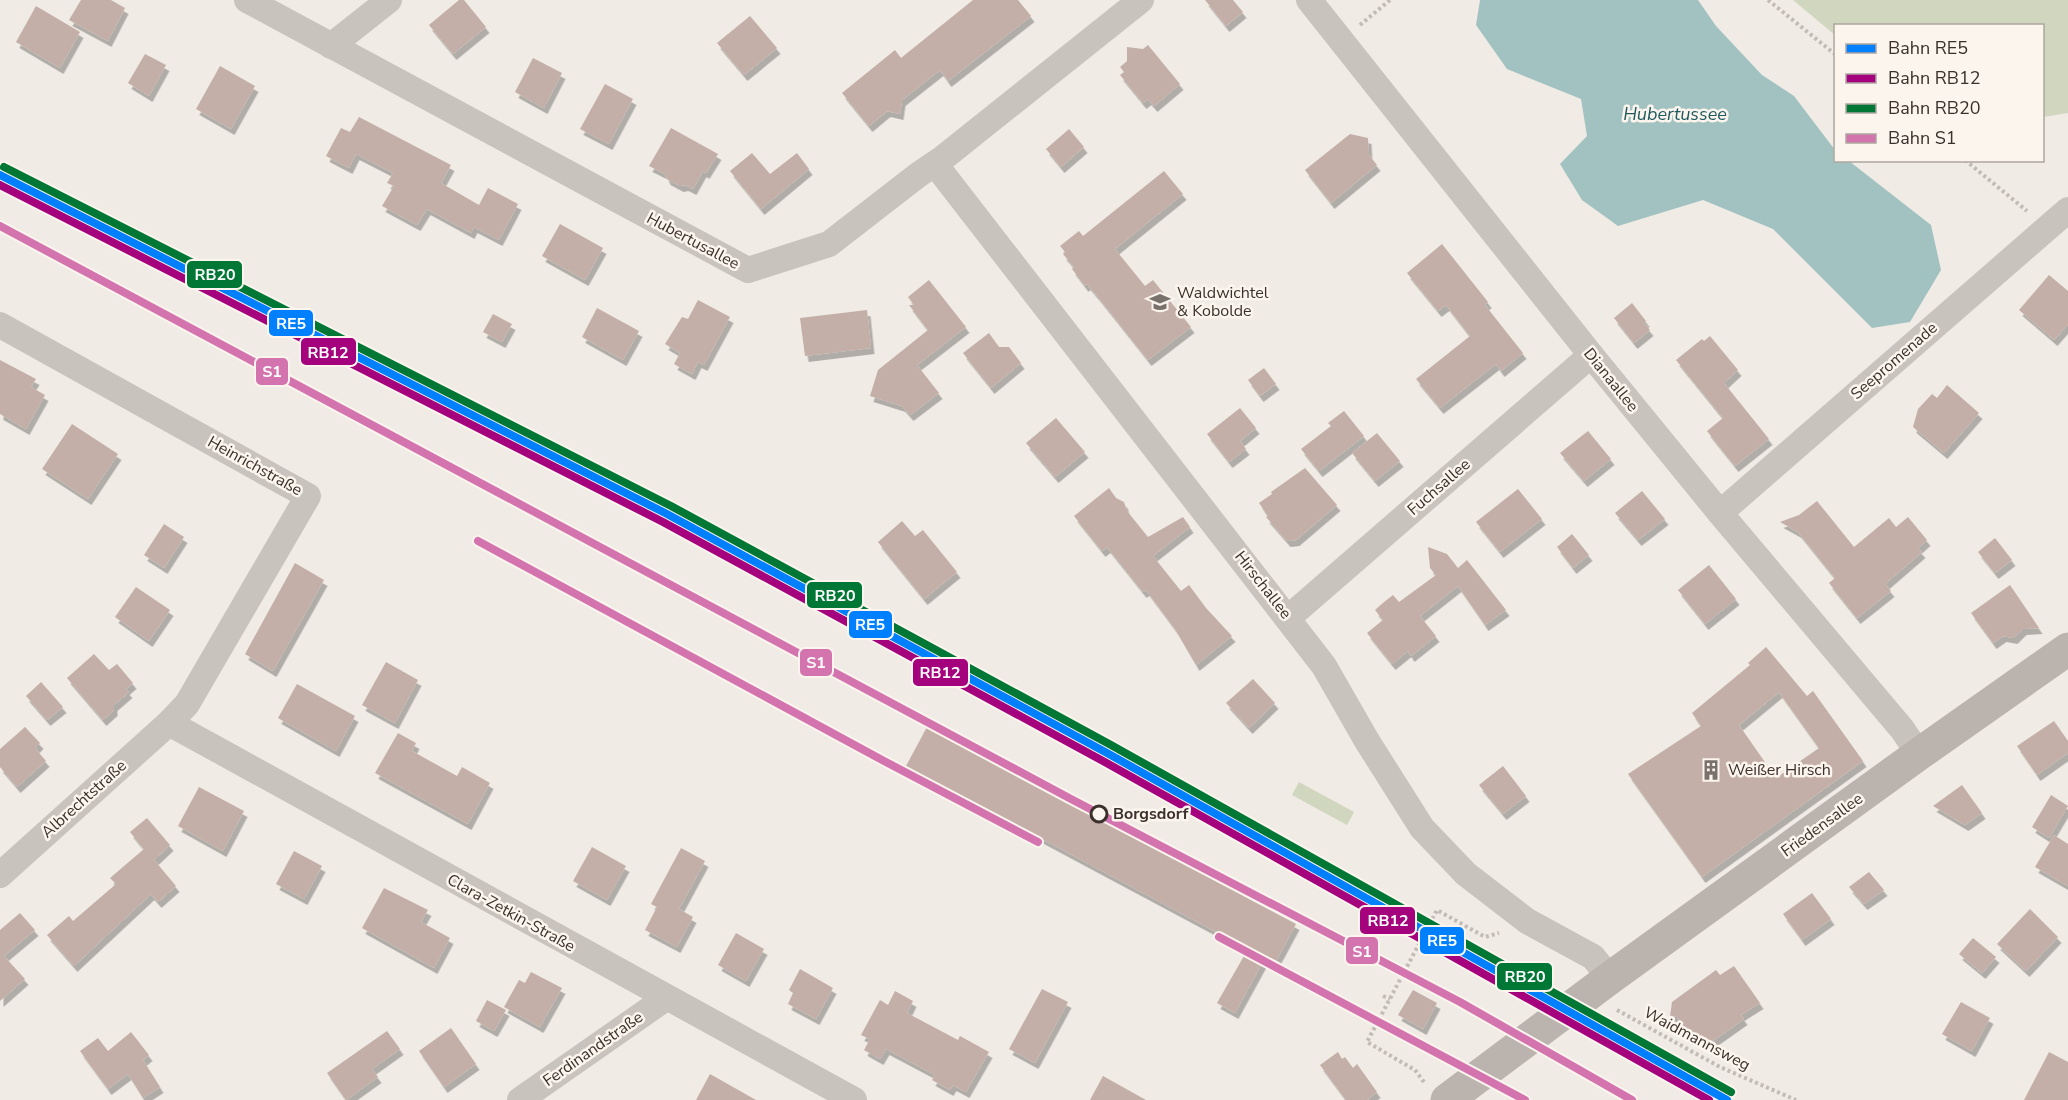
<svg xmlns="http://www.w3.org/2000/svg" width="2068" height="1100" viewBox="0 0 2068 1100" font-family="'Nunito Sans',sans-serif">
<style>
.green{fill:#d1d6bf}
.water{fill:#a1c2c1}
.building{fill:#c3afa7;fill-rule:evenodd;filter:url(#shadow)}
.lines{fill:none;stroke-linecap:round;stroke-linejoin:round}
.path{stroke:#c2bbb6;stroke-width:4;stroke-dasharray:3 3;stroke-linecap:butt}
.street{stroke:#c9c3be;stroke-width:26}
.secondary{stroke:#bab3ae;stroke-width:33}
.rail-1-casing{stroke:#fbf5ee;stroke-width:12}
.rail-2-casing{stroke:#fbf5ee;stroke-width:12}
.rail-3-casing{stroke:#fbf5ee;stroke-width:12}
.rail-4-casing{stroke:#fbf5ee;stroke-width:12}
.rail-1{stroke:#0080ff;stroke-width:8}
.rail-2{stroke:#a5027d;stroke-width:8}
.rail-3{stroke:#007734;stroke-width:8}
.rail-4{stroke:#d474ae;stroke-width:8}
.stop-dot{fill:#fbf5ee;stroke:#3b302b;stroke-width:3}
.labels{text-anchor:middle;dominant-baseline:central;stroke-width:5;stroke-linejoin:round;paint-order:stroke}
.street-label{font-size:16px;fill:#3b302b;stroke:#fbf5ee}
.poi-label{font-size:16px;fill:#3b302b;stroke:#fbf5ee;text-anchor:start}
.stop-label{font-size:16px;font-weight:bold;fill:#3b302b;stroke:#fbf5ee;text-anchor:start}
.water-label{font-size:18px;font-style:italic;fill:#1f5a5e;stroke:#fbf5ee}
.line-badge{stroke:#fbf5ee;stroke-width:2}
.badge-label{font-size:16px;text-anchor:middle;font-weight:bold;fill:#fff}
</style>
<defs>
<filter id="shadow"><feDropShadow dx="3.5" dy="6" stdDeviation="0" flood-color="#0004"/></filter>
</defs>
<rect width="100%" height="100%" fill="#f0ebe5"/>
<!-- green -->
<g class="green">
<polygon points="1793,0 2068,0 2068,113 2043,117 2042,26 1836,26 1835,35"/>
<polygon points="1299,782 1354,812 1347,825 1292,795"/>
</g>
<!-- water -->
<polygon class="water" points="1480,0 1698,0 1716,26 1762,75 1794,96 1835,150 1836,160 1849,161 1931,225 1941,270 1910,322 1872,328 1773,229 1703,200 1618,226 1582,200 1560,164 1587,136 1581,99 1507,69 1476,25"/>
<!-- building -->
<g class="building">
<polygon points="81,0 111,0 125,8 108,41 69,20"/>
<polygon points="459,0 464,0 486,27 453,54 429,25"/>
<polygon points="973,0 1018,0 1031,16 948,81 940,70 902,100 900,114 887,111 869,126 842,93 895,50 901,58"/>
<polygon points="1205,0 1233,0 1243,12 1226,26"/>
<polygon points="36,6 80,32 60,68 16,42"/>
<polygon points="750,16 777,48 744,75 717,43"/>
<polygon points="1148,45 1180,84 1154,106 1148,99 1143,103 1120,75 1124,72 1120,67 1127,61 1127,47 1143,49"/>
<polygon points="145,54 166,65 149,96 128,83"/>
<polygon points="533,58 562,73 544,108 515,92"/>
<polygon points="220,66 255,86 231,129 196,109"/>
<polygon points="605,84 633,99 609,144 580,129"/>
<polygon points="359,117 451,165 441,183 479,205 488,188 518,204 499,240 474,227 471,233 427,209 417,225 382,206 394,186 387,183 393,173 356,154 349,168 326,156 341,128 350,132"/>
<polygon points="671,128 718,154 706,173 703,171 693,189 685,185 680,186 667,179 665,174 649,166"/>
<polygon points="1069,129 1084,147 1061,167 1046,149"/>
<polygon points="1350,134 1368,138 1369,155 1377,165 1331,203 1305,170"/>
<polygon points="752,153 770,174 797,153 809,169 761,209 730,171"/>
<polygon points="1164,171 1183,194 1115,249 1145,286 1153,280 1191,327 1148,360 1098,297 1087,284 1085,286 1072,269 1074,267 1063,254 1065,252 1060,246 1079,231 1083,236"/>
<polygon points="560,224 603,248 585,280 542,256"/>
<polygon points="1442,244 1488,302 1485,305 1523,353 1501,371 1496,364 1440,408 1416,379 1470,336 1446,305 1438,311 1407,273"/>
<polygon points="2049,275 2068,291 2068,324 2054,340 2019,310"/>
<polygon points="929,280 966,327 917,365 939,393 910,415 902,406 870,396 878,370 928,330 909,305 914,305 908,297"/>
<polygon points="698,300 730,317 704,365 698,362 692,374 674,364 680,353 665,344 682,317 688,319"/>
<polygon points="1632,303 1646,321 1644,323 1650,330 1634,343 1614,318"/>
<polygon points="597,308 639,331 623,360 582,337"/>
<polygon points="867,310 871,348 805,356 800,318"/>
<polygon points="493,314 512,324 502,342 483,332"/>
<polygon points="989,333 999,347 1009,347 1021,363 991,388 963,353"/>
<polygon points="1710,336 1738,370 1724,383 1769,439 1735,466 1707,431 1723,418 1676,360 1702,339 1704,341"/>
<polygon points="0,360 36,379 31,387 45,395 26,429 0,414"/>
<polygon points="1264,368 1276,384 1260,396 1248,380"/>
<polygon points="1947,385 1979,413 1944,453 1913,427 1918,409 1932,394 1937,398"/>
<polygon points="1240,408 1256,428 1240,441 1246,449 1229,462 1207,434"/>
<polygon points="1344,411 1364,436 1319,471 1301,449 1331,426 1328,423"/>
<polygon points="1056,418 1085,452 1055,477 1026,443"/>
<polygon points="72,424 118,454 88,499 42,469"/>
<polygon points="1588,431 1611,459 1584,481 1560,453"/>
<polygon points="1377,433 1400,461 1375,481 1352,453"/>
<polygon points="1305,468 1337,505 1296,540 1287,541 1266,517 1268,516 1259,503 1272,494 1271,492"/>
<polygon points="1109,488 1116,498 1124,502 1127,511 1148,537 1183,517 1190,527 1153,556 1181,591 1189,585 1206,608 1232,636 1196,665 1175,629 1146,590 1143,592 1107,547 1102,551 1074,516"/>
<polygon points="1518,489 1542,519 1500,552 1476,522"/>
<polygon points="1642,491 1665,519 1638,540 1615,513"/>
<polygon points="1817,501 1854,547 1889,518 1896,527 1908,517 1927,540 1918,548 1922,552 1885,584 1891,591 1857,618 1829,583 1835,578 1798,532 1780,522 1799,515"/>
<polygon points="902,521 915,536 923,530 957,572 924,599 878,542"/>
<polygon points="164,524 184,537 164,568 144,555"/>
<polygon points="1572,534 1589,555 1573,568 1557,547"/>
<polygon points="1995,538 2012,560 1995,573 1978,552"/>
<polygon points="1428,547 1447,554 1458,568 1467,560 1506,610 1485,625 1458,586 1420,616 1436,636 1411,656 1408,651 1392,664 1367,633 1383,620 1375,610 1384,602 1393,595 1399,602 1436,575 1430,568"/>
<polygon points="295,563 324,580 273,671 245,654"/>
<polygon points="1709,565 1736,599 1705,624 1678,590"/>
<polygon points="2010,585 2039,628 2023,629 2014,638 2003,636 1993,643 1971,613"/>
<polygon points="136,587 170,610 149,641 115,617"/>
<path d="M 1766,647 L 1807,696 L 1813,691 L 1863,761 L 1702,877 L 1628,774 L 1701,726 L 1692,713 L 1750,665 L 1748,663 ZM 1779,692 L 1819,748 L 1776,778 L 1739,725 Z"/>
<polygon points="94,654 109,670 117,664 133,683 126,689 129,692 114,705 114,710 103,720 67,678"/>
<polygon points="386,662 418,680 395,723 362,705"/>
<polygon points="1253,679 1275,703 1249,728 1226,703"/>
<polygon points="41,682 63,707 47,720 26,696"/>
<polygon points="297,684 355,716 336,751 278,718"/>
<polygon points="2054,721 2068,741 2068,753 2037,775 2017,746"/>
<polygon points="25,727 40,743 35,748 46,761 17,787 0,767 0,749"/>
<polygon points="927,727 1296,924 1275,963 1265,958 1235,1013 1217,1003 1248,949 906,766"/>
<polygon points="398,733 416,743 412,751 457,776 462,767 490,783 468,824 375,773"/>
<polygon points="1503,766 1526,796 1503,814 1479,785"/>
<polygon points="1962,785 1982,813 1965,825 1933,806"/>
<polygon points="199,787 244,811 223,851 178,826"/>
<polygon points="2051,795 2068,806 2049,838 2032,827"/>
<polygon points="147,818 170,845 154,860 150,855 176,886 158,902 151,894 74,966 47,935 69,916 73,921 116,884 110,878 144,849 130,832"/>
<polygon points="2054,835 2068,844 2068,886 2035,867"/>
<polygon points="592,847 626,866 607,900 573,881"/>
<polygon points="681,848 705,861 679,909 693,917 677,947 645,930 657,907 651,904"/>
<polygon points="294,851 322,866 304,899 276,884"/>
<polygon points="1869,872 1884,890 1864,904 1849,887"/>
<polygon points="384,888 428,910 421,922 450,938 434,968 362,928"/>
<polygon points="1812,893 1831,919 1802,940 1783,914"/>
<polygon points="2030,909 2058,937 2026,971 1997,944"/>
<polygon points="20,913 35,930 4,956 25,979 0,1001 0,930"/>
<polygon points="736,933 764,949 746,981 718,965"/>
<polygon points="1973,938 1996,957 1982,973 1959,954"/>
<polygon points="1734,966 1760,1003 1741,1015 1744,1019 1710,1043 1694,1041 1677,1017 1670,1016 1672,1002 1716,970 1720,975"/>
<polygon points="800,969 833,988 816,1019 788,1004 793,993 789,990"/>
<polygon points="531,972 562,988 540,1027 504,1007 519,980 525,983"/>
<polygon points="1042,989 1068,1002 1035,1063 1009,1049"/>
<polygon points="1413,990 1437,1003 1423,1029 1398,1015"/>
<polygon points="895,991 913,1001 907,1013 958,1040 960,1036 989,1052 966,1092 953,1085 950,1090 932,1080 935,1075 886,1049 880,1059 864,1050 870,1039 861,1035 880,1000 888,1005"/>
<polygon points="487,1000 506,1010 494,1031 476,1021"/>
<polygon points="1961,1002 1990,1018 1972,1051 1942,1034"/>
<polygon points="451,1028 476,1064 444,1087 419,1051"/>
<polygon points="387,1031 400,1049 372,1069 378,1077 346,1100 327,1073"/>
<polygon points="131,1032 149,1055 143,1060 160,1087 143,1098 128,1074 108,1089 80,1051 98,1038 108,1051"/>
<polygon points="1338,1052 1342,1059 1345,1057 1353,1068 1357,1064 1377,1092 1367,1100 1346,1100 1320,1065"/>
<polygon points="2049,1052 2068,1062 2068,1100 2024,1100"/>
<polygon points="710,1074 756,1100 696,1100"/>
<polygon points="1103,1076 1146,1100 1090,1100"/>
</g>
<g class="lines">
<!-- path -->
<g class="path">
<polyline points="1768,0 1836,55"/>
<polyline points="1360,25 1390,0"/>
<polyline points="1965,160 2027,211"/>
<polyline points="1383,996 1390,999"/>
<polyline points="1617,1010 1720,1067 1796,1100"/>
<polyline points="1424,1082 1415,1070 1367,1042 1437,910 1485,937 1499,933"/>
</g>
<!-- street -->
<g class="street">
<polyline points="247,0 748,270 829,244 918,175 943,158 1141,0"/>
<polyline points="1309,0 1591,355 1720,513 1902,729 1919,754"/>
<polyline points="331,46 389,0"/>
<polyline points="935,164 1324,666 1367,741 1422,828 1466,874 1527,921 1593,957 1610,978"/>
<polyline points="0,325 308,496 187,704 169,723 0,875"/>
<polyline points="1720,513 2068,210"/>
<polyline points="1288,618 1591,355"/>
<polyline points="169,723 854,1100"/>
<polyline points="520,1100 666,998"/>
</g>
<!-- secondary -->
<polyline class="secondary" points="1447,1100 1610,978 1919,754 2068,649"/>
<!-- rail-1 casing -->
<g class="rail-1-casing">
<polyline id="rail-1" points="0,175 667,514 1107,753 1727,1100"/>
</g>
<!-- rail-2 casing -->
<g class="rail-2-casing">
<polyline id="rail-2" points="0,185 663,522 1103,761 1709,1100"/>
</g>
<!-- rail-3 casing -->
<g class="rail-3-casing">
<polyline id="rail-3" points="4,167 671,506 1111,745 1731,1092"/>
</g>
<!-- rail-4 casing -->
<g class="rail-4-casing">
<g id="rail-4">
<polyline points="0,226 1071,799 1460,1002 1632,1100"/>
<polyline points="478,541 884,761 1038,842"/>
<polyline points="1219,937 1525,1100"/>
</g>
</g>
<!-- rail-1 -->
<use href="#rail-1" class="rail-1"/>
<!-- rail-2 -->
<use href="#rail-2" class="rail-2"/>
<!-- rail-3 -->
<use href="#rail-3" class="rail-3"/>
<!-- rail-4 -->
<use href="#rail-4" class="rail-4"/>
</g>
<!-- icons -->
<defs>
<g id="school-bare" transform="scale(1.62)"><path d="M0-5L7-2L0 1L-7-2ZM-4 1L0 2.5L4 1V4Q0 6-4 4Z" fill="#7a716c" stroke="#fbf5ee" stroke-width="2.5" paint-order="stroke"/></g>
<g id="building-bare" transform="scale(1.62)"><path d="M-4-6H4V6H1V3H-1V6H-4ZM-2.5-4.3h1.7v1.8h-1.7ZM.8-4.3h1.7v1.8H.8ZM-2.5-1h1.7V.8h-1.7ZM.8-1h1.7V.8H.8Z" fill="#7a716c" stroke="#fbf5ee" stroke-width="2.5" paint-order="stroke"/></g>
</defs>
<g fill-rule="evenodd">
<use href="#school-bare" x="1160" y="302"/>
<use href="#building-bare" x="1711" y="770"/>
</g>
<!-- markers -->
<circle class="stop-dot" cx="1099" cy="814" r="8"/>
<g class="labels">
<!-- street labels -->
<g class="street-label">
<text transform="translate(693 241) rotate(28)">Hubertusallee</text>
<text transform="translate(1894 361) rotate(-41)">Seepromenade</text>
<text transform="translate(1611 380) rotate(51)">Dianaallee</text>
<text transform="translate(255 466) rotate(29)">Heinrichstraße</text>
<text transform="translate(1439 487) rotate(-41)">Fuchsallee</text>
<text transform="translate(1263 585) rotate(52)">Hirschallee</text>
<text transform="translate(84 799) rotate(-42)">Albrechtstraße</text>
<text transform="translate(1822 825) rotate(-36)">Friedensallee</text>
<text transform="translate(511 913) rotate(29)">Clara-Zetkin-Straße</text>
<text transform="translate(1697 1039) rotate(28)">Waidmannsweg</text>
<text transform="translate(593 1049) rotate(-35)">Ferdinandstraße</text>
</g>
<!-- poi labels -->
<g class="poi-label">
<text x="1177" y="293">Waldwichtel<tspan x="1177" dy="18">&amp; Kobolde</tspan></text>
<text x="1728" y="770">Weißer Hirsch</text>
</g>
<!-- stop labels -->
<g class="stop-label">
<text x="1113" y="814">Borgsdorf</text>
</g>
<!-- water labels -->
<g class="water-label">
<text x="1675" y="114">Hubertussee</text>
</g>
</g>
<g class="line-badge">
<rect x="186" y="260" width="57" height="29" rx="6" fill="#007734"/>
<rect x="268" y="309" width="46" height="28" rx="6" fill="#0080ff"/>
<rect x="300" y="337" width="57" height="29" rx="6" fill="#a5027d"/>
<rect x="255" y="357" width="34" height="29" rx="6" fill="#d474ae"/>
<rect x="806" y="581" width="57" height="28" rx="6" fill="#007734"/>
<rect x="848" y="610" width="45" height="29" rx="6" fill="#0080ff"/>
<rect x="799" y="648" width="34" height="29" rx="6" fill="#d474ae"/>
<rect x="912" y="658" width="57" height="29" rx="6" fill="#a5027d"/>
<rect x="1359" y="906" width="57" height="29" rx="6" fill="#a5027d"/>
<rect x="1419" y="926" width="46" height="29" rx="6" fill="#0080ff"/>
<rect x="1345" y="936" width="34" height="29" rx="6" fill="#d474ae"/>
<rect x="1496" y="962" width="57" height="29" rx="6" fill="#007734"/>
</g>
<g class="badge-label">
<text x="215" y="280">RB20</text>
<text x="291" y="329">RE5</text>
<text x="328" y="358">RB12</text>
<text x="272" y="377">S1</text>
<text x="835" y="601">RB20</text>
<text x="870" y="630">RE5</text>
<text x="816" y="668">S1</text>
<text x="940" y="678">RB12</text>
<text x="1388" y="926">RB12</text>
<text x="1442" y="946">RE5</text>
<text x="1362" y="957">S1</text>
<text x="1525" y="982">RB20</text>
</g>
<!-- legend -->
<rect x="1834" y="24" width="210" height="138" fill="#fbf5ee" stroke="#aea6a0" stroke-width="1.5"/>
<rect x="1846" y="44" width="30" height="9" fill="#0080ff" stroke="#aea6a0" stroke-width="1.5"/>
<text x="1888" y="54" font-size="18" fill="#3b302b">Bahn RE5</text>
<rect x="1846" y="74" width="30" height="9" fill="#a5027d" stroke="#aea6a0" stroke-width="1.5"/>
<text x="1888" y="84" font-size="18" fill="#3b302b">Bahn RB12</text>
<rect x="1846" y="104" width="30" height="9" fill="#007734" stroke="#aea6a0" stroke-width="1.5"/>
<text x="1888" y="114" font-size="18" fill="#3b302b">Bahn RB20</text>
<rect x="1846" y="134" width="30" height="9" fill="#d474ae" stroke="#aea6a0" stroke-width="1.5"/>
<text x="1888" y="144" font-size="18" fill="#3b302b">Bahn S1</text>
</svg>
